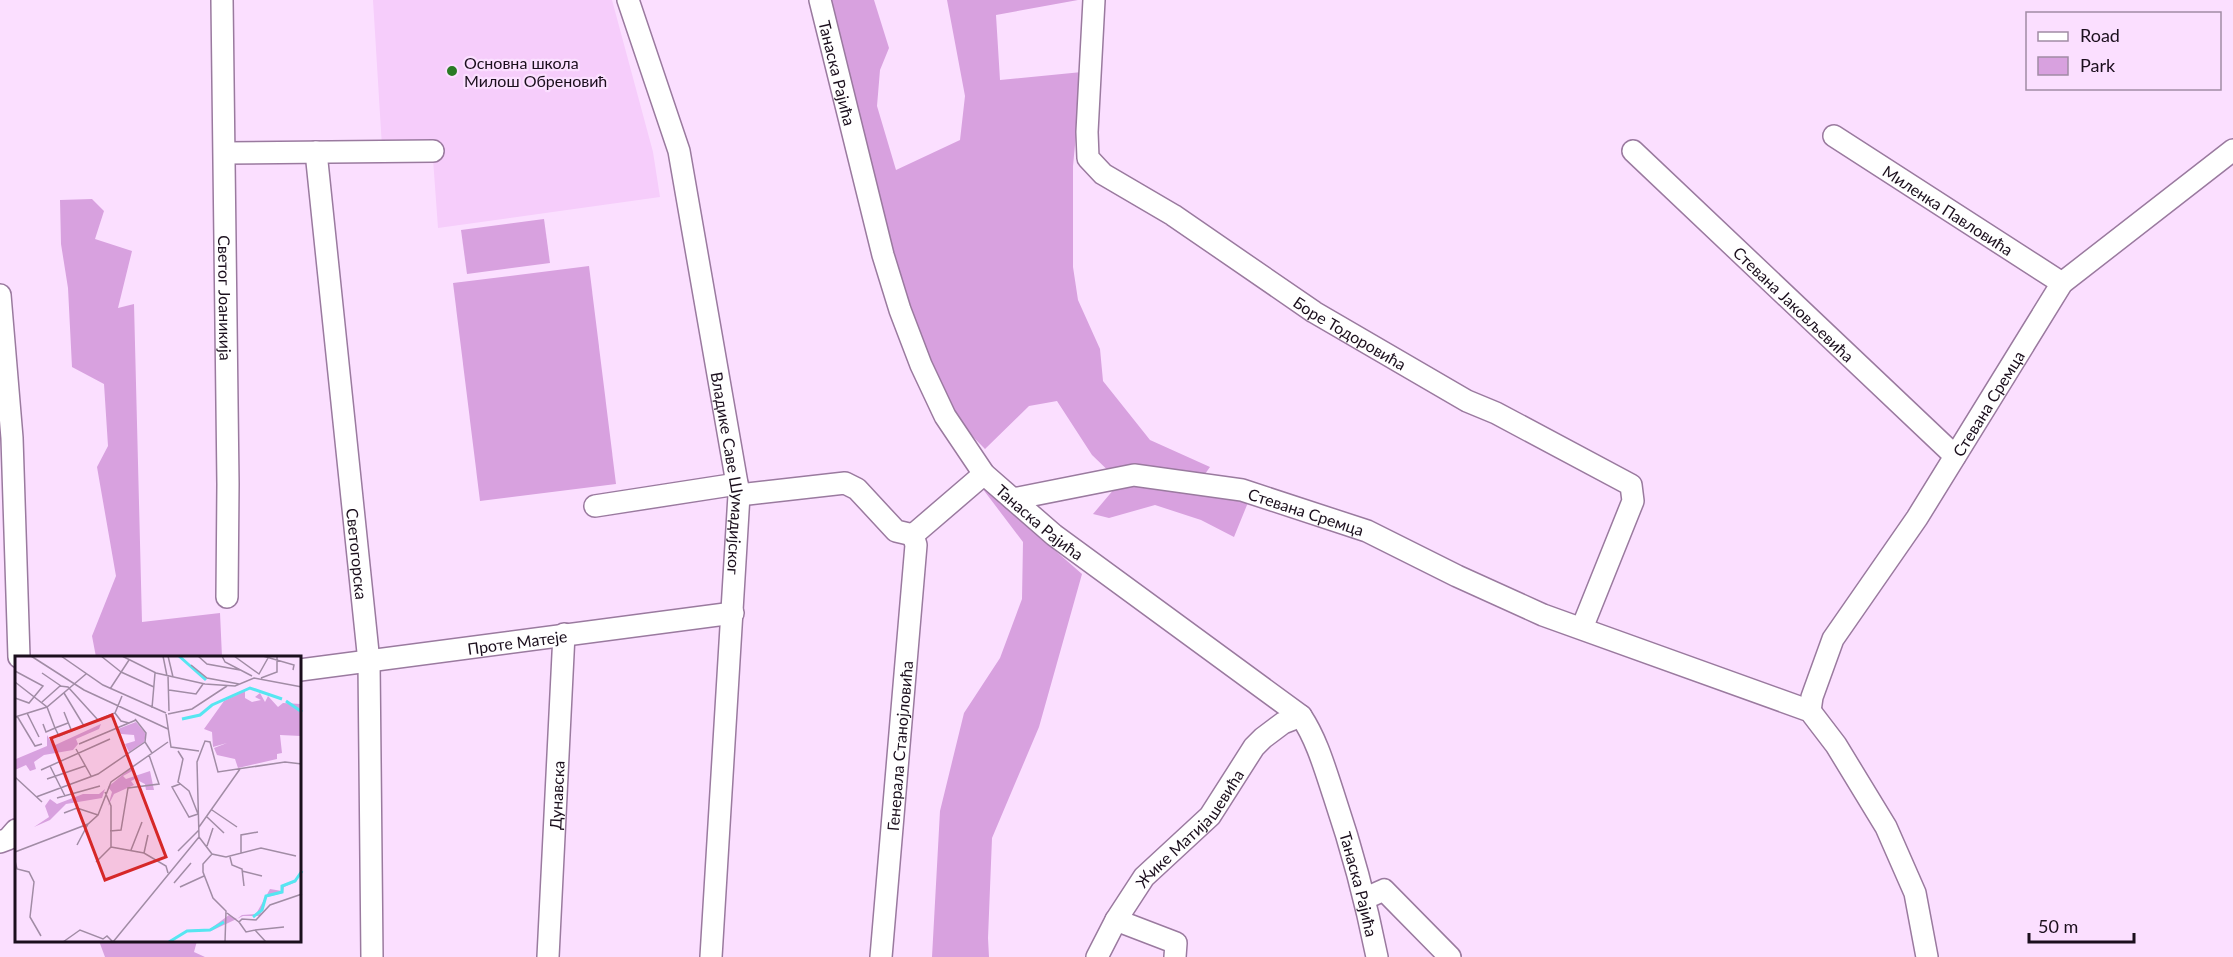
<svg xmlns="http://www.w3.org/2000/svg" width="2233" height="957" viewBox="0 0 2233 957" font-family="Lato,sans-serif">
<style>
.built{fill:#f6cdfb}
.green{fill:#d8a1df}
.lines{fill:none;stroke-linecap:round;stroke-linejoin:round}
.minor-casing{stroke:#9a7a9f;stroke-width:24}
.minor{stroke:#fff;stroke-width:21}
.poi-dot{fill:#297a24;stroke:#fbdfff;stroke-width:2}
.labels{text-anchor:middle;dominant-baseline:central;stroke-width:4.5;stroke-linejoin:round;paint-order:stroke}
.poi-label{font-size:16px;fill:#1b0f1d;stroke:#fbdfff;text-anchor:start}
.street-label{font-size:16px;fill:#1b0f1d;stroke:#fbdfff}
.inset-river{fill:none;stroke:#56e6f1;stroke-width:3}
.inset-road{fill:none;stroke:#a18ca5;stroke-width:1.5}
.view{fill:#d62828;fill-opacity:0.15;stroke:#d62828;stroke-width:3}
.inset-edge{fill:none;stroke:#1b0f1d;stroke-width:3}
</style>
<rect width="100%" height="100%" fill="#fbdfff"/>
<!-- built -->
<polygon class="built" points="373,0 612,0 653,152 660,197 438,228 432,145 382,147"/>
<!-- green -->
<g class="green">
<path d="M 826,0 L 874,0 L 889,48 L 880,70 L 877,106 L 896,170 L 960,140 L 965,96 L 947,0 L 1078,0 L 996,15 L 1000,80 L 1082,72 L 1073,166 L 1073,267 L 1078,300 L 1100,349 L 1103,381 L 1150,440 L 1210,467 L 1192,492 L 1249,500 L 1234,537 L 1201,520 L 1155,505 L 1109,518 L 1093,514 L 1120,482 L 1092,455 L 1057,401 L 1029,406 L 985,449 C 911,377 889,270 866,173 C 853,115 840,58 826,0 Z"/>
<polygon points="92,199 104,211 95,239 132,251 118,308 134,304 142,622 220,613 222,657 96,657 92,636 116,576 97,467 108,446 104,384 72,367 68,288 61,244 60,200"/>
<polygon points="544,219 550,263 467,274 461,230"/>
<polygon points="589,266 616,484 480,501 453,283"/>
<polygon points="979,484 1082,574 1039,727 992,838 988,938 989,957 932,957 940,811 964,713 1000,658 1022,599 1023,542"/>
<polygon points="99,941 197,941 194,952 205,957 105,957"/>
</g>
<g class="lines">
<!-- minor casing -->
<g class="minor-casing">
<g id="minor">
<path id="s1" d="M 222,0 L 228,484 L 227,597"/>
<path id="s2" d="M 628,0 L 679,151 L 739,495 L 711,957"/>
<path id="s3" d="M 820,0 L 883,255 L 900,310 L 921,365 L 945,416 L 984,474 L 1054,535 L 1301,716 C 1317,740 1325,769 1334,796 C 1352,849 1366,902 1377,957"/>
<path id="s4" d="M 1094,0 L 1087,132 L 1088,158 L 1103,174 L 1173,215 L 1314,312 L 1467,401 L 1496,413 L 1631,485 L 1633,501 L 1582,628"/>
<path id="s5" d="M 1834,136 L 2062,283"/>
<path id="s6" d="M 1633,151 L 1955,456"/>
<path id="s7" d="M 316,152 L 369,662 L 372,957"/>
<polyline points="225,153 433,151"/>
<polyline points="0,295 12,438 19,657"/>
<polyline points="739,495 845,483 857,489 896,531 913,535 984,474"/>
<path id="s8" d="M 1013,499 L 1134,475 L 1242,490 L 1367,531 L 1457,576 L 1543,615 L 1810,711 L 1836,745 L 1886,827 L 1915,893 L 1927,957"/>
<polyline points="595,506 737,484"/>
<path id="s9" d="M 300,670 L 733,613"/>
<path id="s10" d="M 1810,711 L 1812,697 L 1833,639 L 1917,518 L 2062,283 L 2233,150"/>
<polyline points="0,842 8,839 16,830"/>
<polyline points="1366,898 1384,890 1450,957"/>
<polyline points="1116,920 1176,943 1175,957"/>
<path id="s11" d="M 548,957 L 564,634"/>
<path id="s12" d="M 881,957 L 916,545 L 913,535"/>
<path id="s13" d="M 1097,957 L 1116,920 L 1144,877 L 1210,816 L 1254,747 L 1263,738 L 1283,723 L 1301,716"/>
</g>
</g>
<!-- minor -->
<use href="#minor" class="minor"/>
</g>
<!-- markers -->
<circle class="poi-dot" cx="452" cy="71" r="6"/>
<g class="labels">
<!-- poi labels -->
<g class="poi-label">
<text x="464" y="62">Основна школа<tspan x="464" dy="18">Милош Обреновић</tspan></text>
</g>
<!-- street labels -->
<g class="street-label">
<text stroke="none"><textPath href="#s3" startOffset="75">Танаска Рајића</textPath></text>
<text stroke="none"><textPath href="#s5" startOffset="136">Миленка Павловића</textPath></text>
<text stroke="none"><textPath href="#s1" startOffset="298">Светог Јоаникија</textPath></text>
<text stroke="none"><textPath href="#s6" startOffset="222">Стевана Јаковљевића</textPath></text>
<text stroke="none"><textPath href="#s4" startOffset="474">Боре Тодоровића</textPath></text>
<text stroke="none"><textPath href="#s10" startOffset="358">Стевана Сремца</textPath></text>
<text stroke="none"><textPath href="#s2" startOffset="486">Владике Саве Шумадијског</textPath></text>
<text stroke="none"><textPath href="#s8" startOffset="300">Стевана Сремца</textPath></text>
<text stroke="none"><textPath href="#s3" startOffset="579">Танаска Рајића</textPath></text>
<text stroke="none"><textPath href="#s7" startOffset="404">Светогорска</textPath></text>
<text stroke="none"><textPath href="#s9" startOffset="219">Проте Матеје</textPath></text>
<text stroke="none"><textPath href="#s12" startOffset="212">Генерала Станојловића</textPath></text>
<text stroke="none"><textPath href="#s11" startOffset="162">Дунавска</textPath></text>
<text stroke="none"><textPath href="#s13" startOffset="160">Жике Матијашевића</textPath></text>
<text stroke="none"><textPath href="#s3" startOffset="1083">Танаска Рајића</textPath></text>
</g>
</g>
<!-- overview -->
<g transform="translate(15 656)">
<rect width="286" height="286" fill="#fbdfff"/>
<path d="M 230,35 L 230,42 L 237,46 L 246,44 L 240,41 L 245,37 L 250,46 L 253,40 L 263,51 L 268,47 L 286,48 L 286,80 L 265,79 L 267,97 L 262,98 L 262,103 L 223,112 L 220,103 L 202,99 L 199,92 L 212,87 L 198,91 L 197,76 L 189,73 L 209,45 ZM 121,66 L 131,78 L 129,86 L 114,96 L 110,88 L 120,85 L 119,79 L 106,78 L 103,73 ZM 86,68 L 84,73 L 61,83 L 63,88 L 58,94 L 29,99 L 19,106 L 21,113 L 15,115 L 11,109 L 0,114 L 1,103 L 32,90 L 32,79 L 38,90 ZM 117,111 L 119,114 L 108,120 L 111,123 L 135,115 L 139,134 L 131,134 L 130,128 L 120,123 L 116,125 L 119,129 L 99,138 L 93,150 L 97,136 L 93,131 ZM 90,133 L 87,142 L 51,148 L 35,164 L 19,171 L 34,161 L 30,150 L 35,143 L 42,148 L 68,138 L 84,138 ZM 286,215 L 281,226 L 269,231 L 268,237 L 252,241 L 245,260 L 228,260 L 196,275 L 173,275 L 153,286 L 172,274 L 195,273 L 214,259 L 222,263 L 227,259 L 241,258 L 255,233 L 267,235 L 267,229 L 280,224 Z" fill="#d8a1df"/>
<path class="inset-river" d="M 164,0 L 191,24M 271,45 L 287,56M 167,63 L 185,59 L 197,49 L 235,32 L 267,43M 238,261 L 247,254 L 251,240 L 267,236 L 267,230 L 280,225 L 287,215M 154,286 L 172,275 L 195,274 L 209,266"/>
<path class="inset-road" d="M 16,0 L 69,34 L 153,73M 46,0 L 88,29 L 151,57M 86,0 L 106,16M 107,0 L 141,17 L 190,28 L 220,30 L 239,22 L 287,31M 148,0 L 152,20M 153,0 L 158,21M 183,0 L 192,8 L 225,14M 207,0 L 210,6 L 237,20M 219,0 L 244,18 L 253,2M 248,0 L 279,9 L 278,14M 176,9 L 192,22 L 224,28M 0,15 L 28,30 L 14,47 L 0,42M 106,16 L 139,31M 27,17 L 46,30M 153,20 L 154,55M 246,22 L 262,16 L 262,0M 0,26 L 32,51 L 40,72 L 31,76 L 28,68M 95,33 L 114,4M 154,34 L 181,38 L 188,28M 49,37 L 69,70M 27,46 L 45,30 L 53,31 L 83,64M 137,52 L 140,17M 49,56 L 57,76M 12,57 L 24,81M 100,57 L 106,65 L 114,67M 151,58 L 156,91 L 184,95M 153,58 L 177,53 L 212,30M 2,60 L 20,90 L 27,88M 0,61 L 32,51 L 71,18M 120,63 L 131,77 L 130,86 L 137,97M 53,67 L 40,72 L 44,80 L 100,57 L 107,40M 64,88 L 121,64M 61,93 L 76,120M 163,95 L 168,103 L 163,126 L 174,135 L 183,158 L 174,161 L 157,131 L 165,128M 35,110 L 50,140M 26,114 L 95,83M 0,121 L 27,146M 32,123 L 70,110M 21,141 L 83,118 L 130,86M 42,142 L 85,130M 197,154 L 222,171M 49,157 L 62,152 L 83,159M 192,161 L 209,177M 184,171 L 225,113M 95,175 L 106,174 L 113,132 L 144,128 L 134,99M 184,181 L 197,198 L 211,201 L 246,192 L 281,200M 62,189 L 73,168M 192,190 L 198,172M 96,191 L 129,197 L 151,210 L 153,217M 116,194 L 127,166M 163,195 L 184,174M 0,196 L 73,168 L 83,159 L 96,126 L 153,86M 129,197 L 133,179M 226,197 L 226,179 L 243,176M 197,198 L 188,208 L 188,216 L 198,242 L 211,255 L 210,286M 215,201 L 217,209 L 227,213 L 229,230M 0,205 L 2,213 L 14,216 L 19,226 L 15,261 L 26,280M 81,206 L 96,191 L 96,150 L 90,136M 227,215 L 247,220M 159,227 L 176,207M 165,231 L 189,220M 212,257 L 224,266 L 227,263 L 241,264 L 255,249 L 287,238M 224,266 L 231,276 L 240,274 L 251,286M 240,274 L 269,271M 48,286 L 65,274 L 88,283 L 92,280 L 98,286M 98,286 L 184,181 L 182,106 L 190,85 L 195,86 L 203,116 L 270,106 L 287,108"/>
<path class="view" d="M 97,59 L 151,201 L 90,224 L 36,82 Z"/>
<rect width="286" height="286" class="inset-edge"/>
</g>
<!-- legend -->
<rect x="2026" y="12" width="195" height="78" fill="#fbdfff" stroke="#a18ca5" stroke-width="1.5"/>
<rect x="2038" y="32" width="30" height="9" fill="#ffffff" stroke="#a18ca5" stroke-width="1.5"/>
<text x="2080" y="42" font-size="18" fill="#1b0f1d">Road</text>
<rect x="2038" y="57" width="30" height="18" fill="#d8a1df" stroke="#a18ca5" stroke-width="1.5"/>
<text x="2080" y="72" font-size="18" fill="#1b0f1d">Park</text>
<!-- scale -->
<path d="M2029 933v9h105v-9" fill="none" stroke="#1b0f1d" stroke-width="3"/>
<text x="2038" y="933" font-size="18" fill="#1b0f1d" stroke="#fbdfff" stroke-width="4.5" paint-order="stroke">50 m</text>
</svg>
